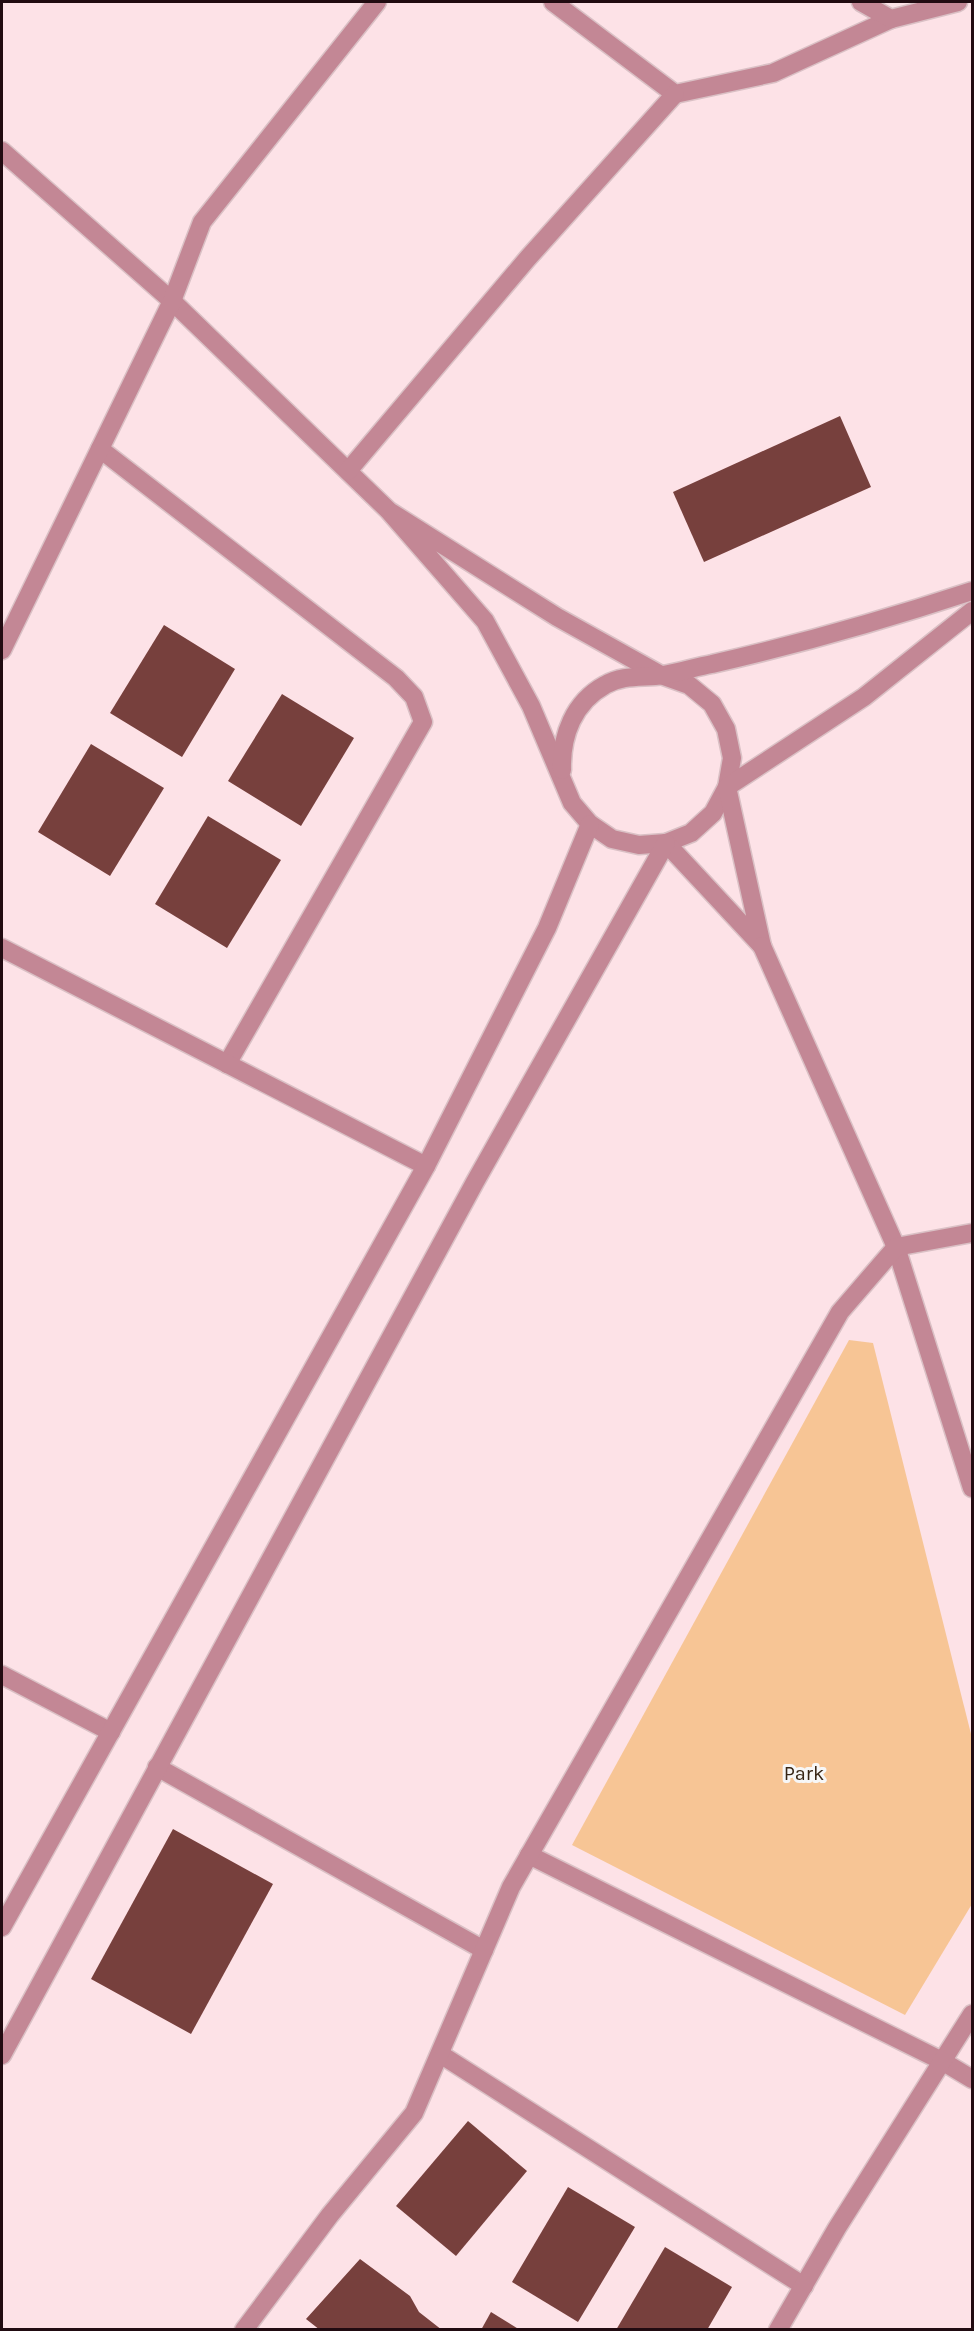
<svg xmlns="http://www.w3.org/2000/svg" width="974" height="2331" viewBox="0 0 974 2331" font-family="Karla,sans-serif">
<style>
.green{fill:#f7c595}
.building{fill:#77403d}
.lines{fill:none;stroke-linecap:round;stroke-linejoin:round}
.minor-casing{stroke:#dac0c5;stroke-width:21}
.minor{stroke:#c38795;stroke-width:18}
.labels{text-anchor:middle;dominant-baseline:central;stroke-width:6;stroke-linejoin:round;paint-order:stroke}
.park-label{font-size:20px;fill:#372514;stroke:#f7f7f7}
</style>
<rect width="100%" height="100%" fill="#fde2e7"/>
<!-- green -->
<polygon class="green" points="849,1340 873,1343 972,1738 972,1904 905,2015 572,1845"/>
<!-- building -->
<g class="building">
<polygon points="840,416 871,487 704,562 673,492"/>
<polygon points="164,625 235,669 182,757 110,713"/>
<polygon points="282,694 354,738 301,826 228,781"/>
<polygon points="91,744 164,788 110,876 38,832"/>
<polygon points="208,816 281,860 227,948 155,904"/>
<polygon points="173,1829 273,1884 191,2034 91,1979"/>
<polygon points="468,2121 527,2171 456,2256 396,2206"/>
<polygon points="568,2187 635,2227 578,2322 512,2282"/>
<polygon points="665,2247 732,2287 707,2330 616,2330"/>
<polygon points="360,2259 410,2296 419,2312 442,2330 320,2330 306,2319"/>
<polygon points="491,2312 520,2330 481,2330"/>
</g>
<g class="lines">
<!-- minor casing -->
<g class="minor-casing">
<g id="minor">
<polyline points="553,2 675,94 773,73 891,19"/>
<polyline points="861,2 891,19 958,2"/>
<polyline points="2,151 172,301 389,511 485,621 531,706 572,803 590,824 612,839 639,845 666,843 691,833 713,813 727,787 732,758 726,729 712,704 689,685 661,675 557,617 389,511"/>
<polyline points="100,449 396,678 414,697 423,722 227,1064"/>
<polyline points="348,471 528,258 675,94"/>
<polyline points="2,650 172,301 202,222 377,2"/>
<path d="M 562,770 C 561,735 574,702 605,685 C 624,674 643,678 663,675 C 680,672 696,667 712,664 C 800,644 887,619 972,591"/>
<polyline points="666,843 762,946 727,787 864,697 972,611"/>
<polyline points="762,946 896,1247 972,1488"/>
<polyline points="2,948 426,1166"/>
<polyline points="2,1675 111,1732"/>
<polyline points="157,1767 484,1950"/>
<polyline points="529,1855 942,2061 972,2079"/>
<polyline points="2,1927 426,1166 547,928 590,824"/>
<polyline points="440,2054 804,2286"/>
<polyline points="2,2055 475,1182 666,843"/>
<polyline points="244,2330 330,2215 414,2113 511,1887 840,1312 896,1247 972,1233"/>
<polyline points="778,2330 837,2228 972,2014"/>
</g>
</g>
<!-- minor -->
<use href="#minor" class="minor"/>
</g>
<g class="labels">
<!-- park labels -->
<g class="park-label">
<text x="804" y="1773">Park</text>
</g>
</g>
<!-- border -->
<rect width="974" height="2331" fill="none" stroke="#210b11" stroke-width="6"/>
</svg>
